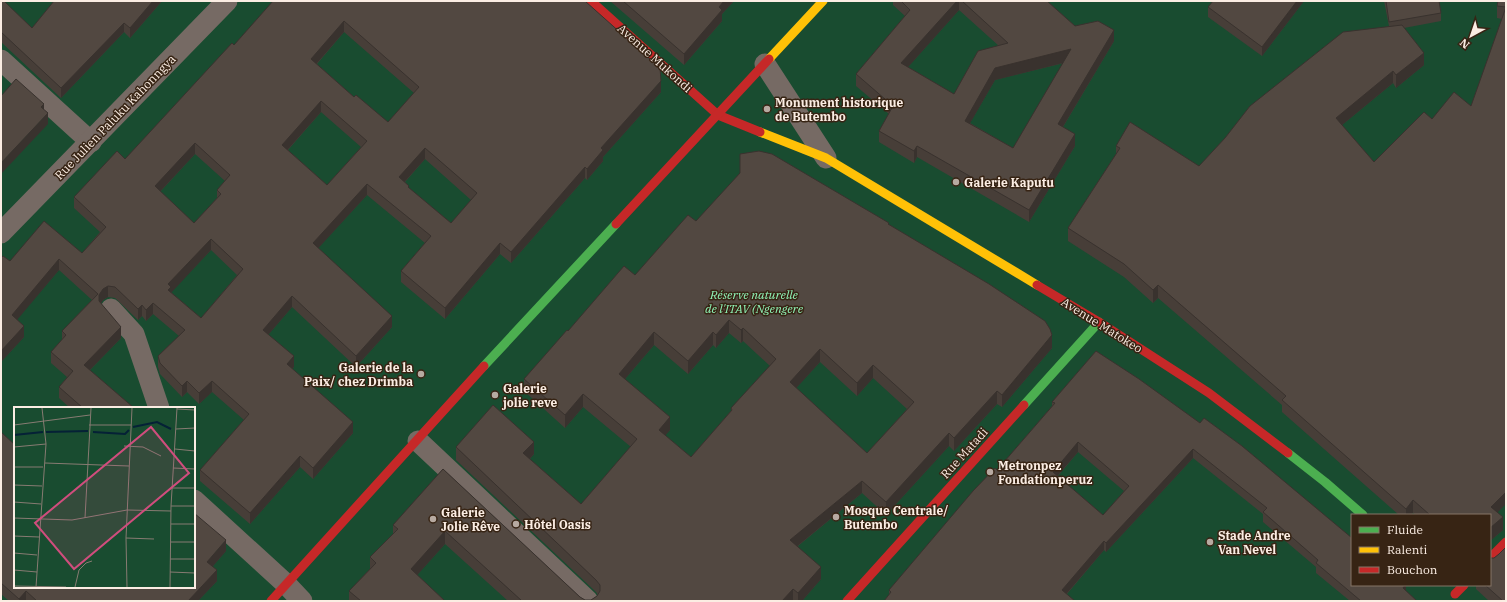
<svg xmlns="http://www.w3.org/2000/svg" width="1507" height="602" viewBox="0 0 1507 602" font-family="'IBM Plex Serif',serif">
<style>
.green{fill:#194c30;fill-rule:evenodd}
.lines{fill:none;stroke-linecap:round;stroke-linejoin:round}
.street{stroke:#766a64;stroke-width:21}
.fast{stroke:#4caf50;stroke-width:9}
.slow{stroke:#ffc107;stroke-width:9}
.jam{stroke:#c62828;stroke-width:9}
.wall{fill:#473e38;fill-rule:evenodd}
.shaded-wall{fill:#39322e}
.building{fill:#524841;stroke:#39322e;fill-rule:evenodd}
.poi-dot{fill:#b7aaa1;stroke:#372414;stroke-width:1.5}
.labels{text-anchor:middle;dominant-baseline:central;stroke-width:3;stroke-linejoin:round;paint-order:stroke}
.street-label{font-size:12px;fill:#fbede3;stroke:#372414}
.poi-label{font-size:12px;font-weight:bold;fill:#fbede3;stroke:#372414;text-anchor:start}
.park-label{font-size:12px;font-style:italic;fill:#91f6b9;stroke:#372414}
.inset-river{fill:none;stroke:#052136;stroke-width:2}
.inset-road{fill:none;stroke:#877b72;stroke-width:1}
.view{fill:#d04d7d;fill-opacity:0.15;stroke:#d04d7d;stroke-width:2}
.inset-edge{fill:none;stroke:#fbede3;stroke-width:2}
</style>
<rect width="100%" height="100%" fill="#3a2f26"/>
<!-- green -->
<path class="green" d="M 1,1 L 1506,1 L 1506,601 L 1,601 ZM 15,408 L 194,408 L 194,587 L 15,587 ZM 1352,515 L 1490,515 L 1490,585 L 1352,585 Z"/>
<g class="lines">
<!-- street -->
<g class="street">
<polyline points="1,60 91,142"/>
<polyline points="765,64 826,158"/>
<polyline points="1,233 227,1"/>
<polyline points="111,309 134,334 159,408"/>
<polyline points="418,441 588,601"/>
<polyline points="194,500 286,584 302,601"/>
</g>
<!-- fast -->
<g class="fast">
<polyline points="484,366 616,224"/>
<polyline points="1024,405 1099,322"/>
<polyline points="1288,453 1325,482 1363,515"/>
</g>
<!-- slow -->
<g class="slow">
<polyline points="769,59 823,1"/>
<polyline points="760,132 826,158 1037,285"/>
</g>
<!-- jam -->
<g class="jam">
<polyline points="591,1 718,115 760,132"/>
<polyline points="616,224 769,59"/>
<polyline points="1037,285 1099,322 1209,393 1288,453"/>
<polyline points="1490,558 1506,542"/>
<polyline points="1455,594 1464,585"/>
<polyline points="271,601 484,366"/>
<polyline points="847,601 1024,405"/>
</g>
</g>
<!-- wall -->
<g class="wall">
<polygon points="1,1 32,28 54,1 162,1 130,38 124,32 61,98 1,42"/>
<path d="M 273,1 L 661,92 L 603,157 L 603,161 L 587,180 L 585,178 L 511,263 L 500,254 L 445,319 L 401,282 L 401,271 L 425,243 L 367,195 L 318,248 L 392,327 L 356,367 L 292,307 L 268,335 L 294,367 L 292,369 L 353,433 L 313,479 L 300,467 L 250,524 L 200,481 L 200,470 L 244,420 L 212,392 L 199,404 L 187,392 L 182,397 L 160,374 L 158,367 L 158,356 L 179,336 L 153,314 L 146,321 L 142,316 L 138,320 L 115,298 L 108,297 L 103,300 L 101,303 L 121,338 L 90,370 L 134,408 L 70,408 L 59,398 L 59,387 L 67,377 L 51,363 L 51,352 L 62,340 L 62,331 L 92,300 L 59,270 L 17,319 L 24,337 L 1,362 L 10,261 L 82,253 L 100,232 L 74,208 L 74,197 L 125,159 L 234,45 ZM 344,32 L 414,93 L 388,122 L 354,97 L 317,64 ZM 321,112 L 361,147 L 327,185 L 288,150 ZM 195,154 L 225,181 L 217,190 L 217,198 L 194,223 L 160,192 ZM 425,159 L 471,200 L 451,223 L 409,188 L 405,182 ZM 211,250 L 237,275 L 201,318 L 171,292 Z"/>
<polygon points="610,1 734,1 722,14 722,21 684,65"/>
<path d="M 893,1 L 1047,1 L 1075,26 L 1114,41 L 1063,127 L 1075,146 L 1029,222 L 917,157 L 914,163 L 879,142 L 879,131 L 889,114 L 856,86 L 856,74 L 905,16 L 893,5 ZM 959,10 L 999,46 L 954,94 L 908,67 ZM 1064,63 L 1013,148 L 970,123 L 995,80 Z"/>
<polygon points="1304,1 1262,56 1208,17 1208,7"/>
<polygon points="1384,1 1439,1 1441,13 1441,21 1404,28 1424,65 1396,88 1393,83 1342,125 1374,162 1432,119 1471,106 1502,19 1497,18 1497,6 1506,1 1498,513 1503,530 1490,541 1490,515 1416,515 1413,513 1411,515 1399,515 1282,412 1282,405 1158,298 1153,303 1124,277 1068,241 1068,228 1116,154 1116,146 1199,166 1389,26"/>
<path d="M 696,221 L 889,225 L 1052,348 L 1002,407 L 997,404 L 954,451 L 949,446 L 886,515 L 862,493 L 798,546 L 821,579 L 802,601 L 508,601 L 445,544 L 417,575 L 445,601 L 349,601 L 349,591 L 370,569 L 370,557 L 393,534 L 393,525 L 443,469 L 580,597 L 585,600 L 591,600 L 597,596 L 598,595 L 596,592 L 456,460 L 456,447 L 534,454 L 530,459 L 581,504 L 631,447 L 583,407 L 565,428 L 524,391 L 524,379 L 568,331 L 635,275 ZM 729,333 L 741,343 L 743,341 L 770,366 L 731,408 L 731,411 L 691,457 L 665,435 L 670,430 L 625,379 L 654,345 L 688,374 L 713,345 L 716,348 ZM 820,362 L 857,396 L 873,378 L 907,409 L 867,453 L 796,388 Z"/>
<path d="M 1096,351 L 1406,585 L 1406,591 L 1417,601 L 1350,601 L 1316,573 L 1316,567 L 1263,522 L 1263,514 L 1193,458 L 1106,552 L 1104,550 L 1067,594 L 889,596 L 889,590 L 997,470 L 1052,406 L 1052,402 ZM 1078,452 L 1124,491 L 1103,515 L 1058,476 Z"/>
<polygon points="1,432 15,587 139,588 226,551 213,566 217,581 198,601 9,601 1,594"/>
<polygon points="1476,585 1490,585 1506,601 1489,601 1476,589"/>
</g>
<!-- shaded-wall -->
<g class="shaded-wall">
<polygon points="153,1 162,1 130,38 130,28"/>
<polygon points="724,1 734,1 722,14 722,21 684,65 684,54 719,7"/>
<polygon points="957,1 959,1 959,10 901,75 901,63"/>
<polygon points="1297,1 1304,1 1262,56 1262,47"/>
<polygon points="344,21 344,32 311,70 311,59"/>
<polygon points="124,23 124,32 61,98 61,88"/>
<polygon points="1114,30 1114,41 1058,135 1058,124"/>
<polygon points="1071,49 1071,61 995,80 965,132 965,121 995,68"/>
<polygon points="1424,53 1424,65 1396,88 1396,75"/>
<polygon points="1393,71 1393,83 1336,130 1336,118"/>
<polygon points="661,81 661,92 603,157 603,161 587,180 587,169 601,148"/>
<polygon points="321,101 321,112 282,156 282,145"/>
<polygon points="44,104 44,115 41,107"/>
<polygon points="48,113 48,124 1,174 1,163"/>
<polygon points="1075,134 1075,146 1029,222 1029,210"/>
<polygon points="195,143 195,154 155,197 155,186"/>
<polygon points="917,146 917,157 914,163 914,151"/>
<polygon points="425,148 425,159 399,188 399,177"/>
<polygon points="585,167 585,178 511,263 511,252"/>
<polygon points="367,184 367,195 313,254 313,243"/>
<polygon points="211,239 211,250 171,293 168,301 168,284"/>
<polygon points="500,243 500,254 445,319 445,308"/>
<polygon points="59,259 59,270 12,326 12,315"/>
<polygon points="1158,285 1158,298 1153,303 1153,290"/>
<polygon points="108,286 108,297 103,300 99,306 99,295 103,289"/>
<polygon points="292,296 292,307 263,341 263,330"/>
<polygon points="153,303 153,314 146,321 146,310"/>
<polygon points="142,305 142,316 138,320 138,309"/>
<polygon points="392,316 392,327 356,367 356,356"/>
<polygon points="729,320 729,333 716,348 716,335"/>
<polygon points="24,326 24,337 1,362 1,351"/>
<polygon points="121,327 121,338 84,376 84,365"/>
<polygon points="743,328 743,341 741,343 741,330"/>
<polygon points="654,332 654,345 619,386 619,374"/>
<polygon points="713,332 713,345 688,374 688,361"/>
<polygon points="1052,335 1052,348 1002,407 1002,395"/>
<polygon points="820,349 820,362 790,395 790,382"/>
<polygon points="294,356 294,367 287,375 287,364"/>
<polygon points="873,365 873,378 857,396 857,383"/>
<polygon points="187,381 187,392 182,397 182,386"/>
<polygon points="212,381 212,392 199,404 199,393"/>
<polygon points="997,391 997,404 954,451 954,438"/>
<polygon points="583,394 583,407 565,428 565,415"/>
<polygon points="670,417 670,430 659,443 659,430"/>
<polygon points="353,422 353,433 313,479 313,468"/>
<polygon points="949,433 949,446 886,515 886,502"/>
<polygon points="534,442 534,454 523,466 523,453"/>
<polygon points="1078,442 1078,452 1053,481 1053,472"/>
<polygon points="1193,449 1193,458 1106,552 1106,543"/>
<polygon points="300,456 300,467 250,524 250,513"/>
<polygon points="862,481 862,493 790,552 790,540"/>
<polygon points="1506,492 1506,504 1491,519 1491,507"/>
<polygon points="1413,500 1413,513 1411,515 1406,515 1406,509"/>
<polygon points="1503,517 1503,530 1490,541 1490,528"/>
<polygon points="445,531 445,544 411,582 411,569"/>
<polygon points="226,540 226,551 207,573 207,562"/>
<polygon points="1104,541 1104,550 1062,599 1062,590"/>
<polygon points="821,567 821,579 802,601 798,601 798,593"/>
<polygon points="217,570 217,581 198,601 188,601"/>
<polygon points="1405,585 1406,585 1406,593 1403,588"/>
<polygon points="793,589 793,601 782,601"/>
<polygon points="26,591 26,601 19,601 19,599"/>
</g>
<!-- building -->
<g class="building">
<polygon points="1,1 4,1 32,28 54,1 153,1 130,28 124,23 61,88 1,32"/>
<path d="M 273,1 L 585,1 L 660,68 L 661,81 L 601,148 L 603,150 L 587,169 L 585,167 L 511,252 L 500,243 L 445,308 L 401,271 L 431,236 L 367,184 L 313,243 L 392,316 L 356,356 L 292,296 L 263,330 L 294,356 L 287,364 L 353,422 L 313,468 L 300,456 L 250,513 L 200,470 L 249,414 L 212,381 L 199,393 L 187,381 L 182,386 L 160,363 L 158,356 L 185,330 L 153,303 L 146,310 L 142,305 L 138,309 L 115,287 L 108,286 L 103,289 L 99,295 L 99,301 L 121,327 L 84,365 L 134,408 L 83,408 L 59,387 L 73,371 L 51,352 L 66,335 L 62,331 L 98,294 L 59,259 L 12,315 L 24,326 L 1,351 L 1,258 L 3,256 L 10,261 L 44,221 L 82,253 L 106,227 L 74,197 L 117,151 L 125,159 L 232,43 L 234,45 ZM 344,21 L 419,87 L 388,122 L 356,95 L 354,97 L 311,59 ZM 321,101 L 367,141 L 327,185 L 282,145 ZM 195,143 L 230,175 L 217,190 L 221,194 L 194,223 L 155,186 ZM 425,148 L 477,193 L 451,223 L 408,187 L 409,186 L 399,177 ZM 211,239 L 243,269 L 201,318 L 168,290 L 171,287 L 168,284 Z"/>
<polygon points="623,1 724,1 719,7 722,10 684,54"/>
<path d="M 901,1 L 957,1 L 901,63 L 954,94 L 978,51 L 1008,43 L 962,1 L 1047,1 L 1075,26 L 1098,21 L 1114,30 L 1058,124 L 1075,134 L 1029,210 L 917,146 L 914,151 L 879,131 L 893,106 L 856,74 L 910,10 ZM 1071,49 L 1013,148 L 965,121 L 995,68 Z"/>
<polygon points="1213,1 1297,1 1262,47 1208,7"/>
<polygon points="1386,1 1439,1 1441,13 1389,22"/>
<polygon points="1498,1 1506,1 1506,7 1497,6"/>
<polygon points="1506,7 1506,492 1491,507 1503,517 1490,528 1490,515 1472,515 1471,514 1470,515 1430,515 1413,500 1406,509 1282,400 1286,396 1158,285 1153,290 1124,264 1068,228 1120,148 1116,146 1130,122 1199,166 1225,138 1250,106 1343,32 1402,25 1424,53 1396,75 1393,71 1336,118 1374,162 1424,112 1432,119 1454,92 1471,106"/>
<polygon points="16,79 44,104 41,107 48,113 1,163 1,96"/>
<path d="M 759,151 L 772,154 L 889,223 L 888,224 L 989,284 L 1045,321 L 1050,329 L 1052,335 L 1002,395 L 997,391 L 954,438 L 949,433 L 886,502 L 862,481 L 790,540 L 821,567 L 798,593 L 793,589 L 782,601 L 522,601 L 445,531 L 411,569 L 445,601 L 361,601 L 349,591 L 376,563 L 370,557 L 398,529 L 393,525 L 443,469 L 580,597 L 585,600 L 591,600 L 597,596 L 600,591 L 600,585 L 596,580 L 456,447 L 493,405 L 534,442 L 523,453 L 581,504 L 637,439 L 583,394 L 565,415 L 524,379 L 567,330 L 568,331 L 624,266 L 635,275 L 688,215 L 696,221 L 740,173 L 740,154 ZM 729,320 L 741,330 L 743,328 L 776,359 L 731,408 L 732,410 L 691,457 L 659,430 L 670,417 L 619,374 L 654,332 L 688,361 L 713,332 L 716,335 ZM 820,349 L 857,383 L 873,365 L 914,402 L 867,453 L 790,382 Z"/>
<path d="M 1096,351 L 1139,379 L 1200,423 L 1204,418 L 1242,446 L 1352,538 L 1352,585 L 1405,585 L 1403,588 L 1417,601 L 1361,601 L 1316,563 L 1318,560 L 1263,512 L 1267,508 L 1193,449 L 1106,543 L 1104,541 L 1062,590 L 1075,601 L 884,601 L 891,592 L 889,590 L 973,491 L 995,468 L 997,470 L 1055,403 L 1052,402 ZM 1078,442 L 1129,486 L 1103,515 L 1053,472 Z"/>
<polygon points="1,432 15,445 15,587 138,587 139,588 140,587 194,587 194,513 226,540 207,562 217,570 188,601 37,601 26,591 19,599 1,583"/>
<polygon points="1506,547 1506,601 1503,601 1485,585 1490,585 1490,558 1494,558 1499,554"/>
</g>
<!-- markers -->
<g class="poi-dot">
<circle cx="767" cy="109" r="4"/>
<circle cx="956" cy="182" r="4"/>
<circle cx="421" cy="374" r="4"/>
<circle cx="495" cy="395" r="4"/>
<circle cx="990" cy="472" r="4"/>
<circle cx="836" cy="517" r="4"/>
<circle cx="433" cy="519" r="4"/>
<circle cx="516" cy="524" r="4"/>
<circle cx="1210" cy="542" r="4"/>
</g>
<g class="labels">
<!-- street labels -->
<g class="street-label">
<text transform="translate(655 58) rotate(42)">Avenue Mukondi</text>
<text transform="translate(115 117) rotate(-46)">Rue Julien Paluku Kahonngya</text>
<text transform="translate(1102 325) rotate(32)">Avenue Matokeo</text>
<text transform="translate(964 453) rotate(-48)">Rue Matadi</text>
</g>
<!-- poi labels -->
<g class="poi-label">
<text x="775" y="102">Monument historique<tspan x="775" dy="14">de Butembo</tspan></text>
<text x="964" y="182">Galerie Kaputu</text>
<text x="413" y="367" text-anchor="end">Galerie de la<tspan x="413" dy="14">Paix/ chez Drimba</tspan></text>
<text x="503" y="388">Galerie<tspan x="503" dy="14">jolie reve</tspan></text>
<text x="998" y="465">Metronpez<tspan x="998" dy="14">Fondationperuz</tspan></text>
<text x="844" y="510">Mosque Centrale/<tspan x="844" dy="14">Butembo</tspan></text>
<text x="441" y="512">Galerie<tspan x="441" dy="14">Jolie Rêve</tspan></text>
<text x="524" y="524">Hôtel Oasis</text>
<text x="1218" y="535">Stade Andre<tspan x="1218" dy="14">Van Nevel</tspan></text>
</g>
<!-- park labels -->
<g class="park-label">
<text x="754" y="294">Réserve naturelle<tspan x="754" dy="14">de l'ITAV (Ngengere</tspan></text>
</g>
</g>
<!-- overview -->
<g transform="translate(14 407)">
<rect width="181" height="181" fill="#3a2f26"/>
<path d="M 0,1 L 181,1 L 181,180 L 0,180 Z" fill="#194c30"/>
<path class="inset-river" d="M 119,20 L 143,15 L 157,22M 32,25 L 74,24M 79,25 L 111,27 L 115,23M 0,28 L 29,25"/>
<path class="inset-road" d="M 163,2 L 181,3M 0,18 L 76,8M 75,18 L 117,18M 162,22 L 181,21M 110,39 L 129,40 L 147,49M 0,40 L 32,37M 161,42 L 181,44M 31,56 L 115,59M 0,60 L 29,60M 159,61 L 181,62M 0,78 L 28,79M 158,81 L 181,81M 0,95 L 27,97M 157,99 L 181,99M 0,111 L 58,113 L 113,103 L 157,104M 71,111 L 77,1M 157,117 L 181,117M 0,129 L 25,130M 112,131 L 140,132M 157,135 L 181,135M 0,146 L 23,148M 156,152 L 181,152M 0,163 L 23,165M 156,165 L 181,166M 0,179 L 52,180M 22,180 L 32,37 L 28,1M 61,180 L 65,163 L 72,156 L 78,154M 113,180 L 112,131 L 118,1M 156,180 L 157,99 L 163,1"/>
<path class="view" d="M 137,20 L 175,66 L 60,162 L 21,116 Z"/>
<rect width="181" height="181" class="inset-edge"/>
</g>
<!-- border -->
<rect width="1507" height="602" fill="none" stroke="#fbede3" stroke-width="4"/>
<!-- legend -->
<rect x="1351" y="514" width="140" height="72" fill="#372414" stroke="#857467"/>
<rect x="1359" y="527" width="20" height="6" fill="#4caf50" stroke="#857467"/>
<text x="1387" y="534" font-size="12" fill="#fbede3">Fluide</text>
<rect x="1359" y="547" width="20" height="6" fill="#ffc107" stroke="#857467"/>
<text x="1387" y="554" font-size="12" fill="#fbede3">Ralenti</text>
<rect x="1359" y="567" width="20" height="6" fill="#c62828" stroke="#857467"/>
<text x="1387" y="574" font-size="12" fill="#fbede3">Bouchon</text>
<!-- north arrow -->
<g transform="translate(1471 36) rotate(220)" stroke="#372414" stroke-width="3" paint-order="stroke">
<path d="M0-3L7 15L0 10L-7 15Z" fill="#fbede3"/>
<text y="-6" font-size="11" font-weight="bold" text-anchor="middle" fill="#fbede3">N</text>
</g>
</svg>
